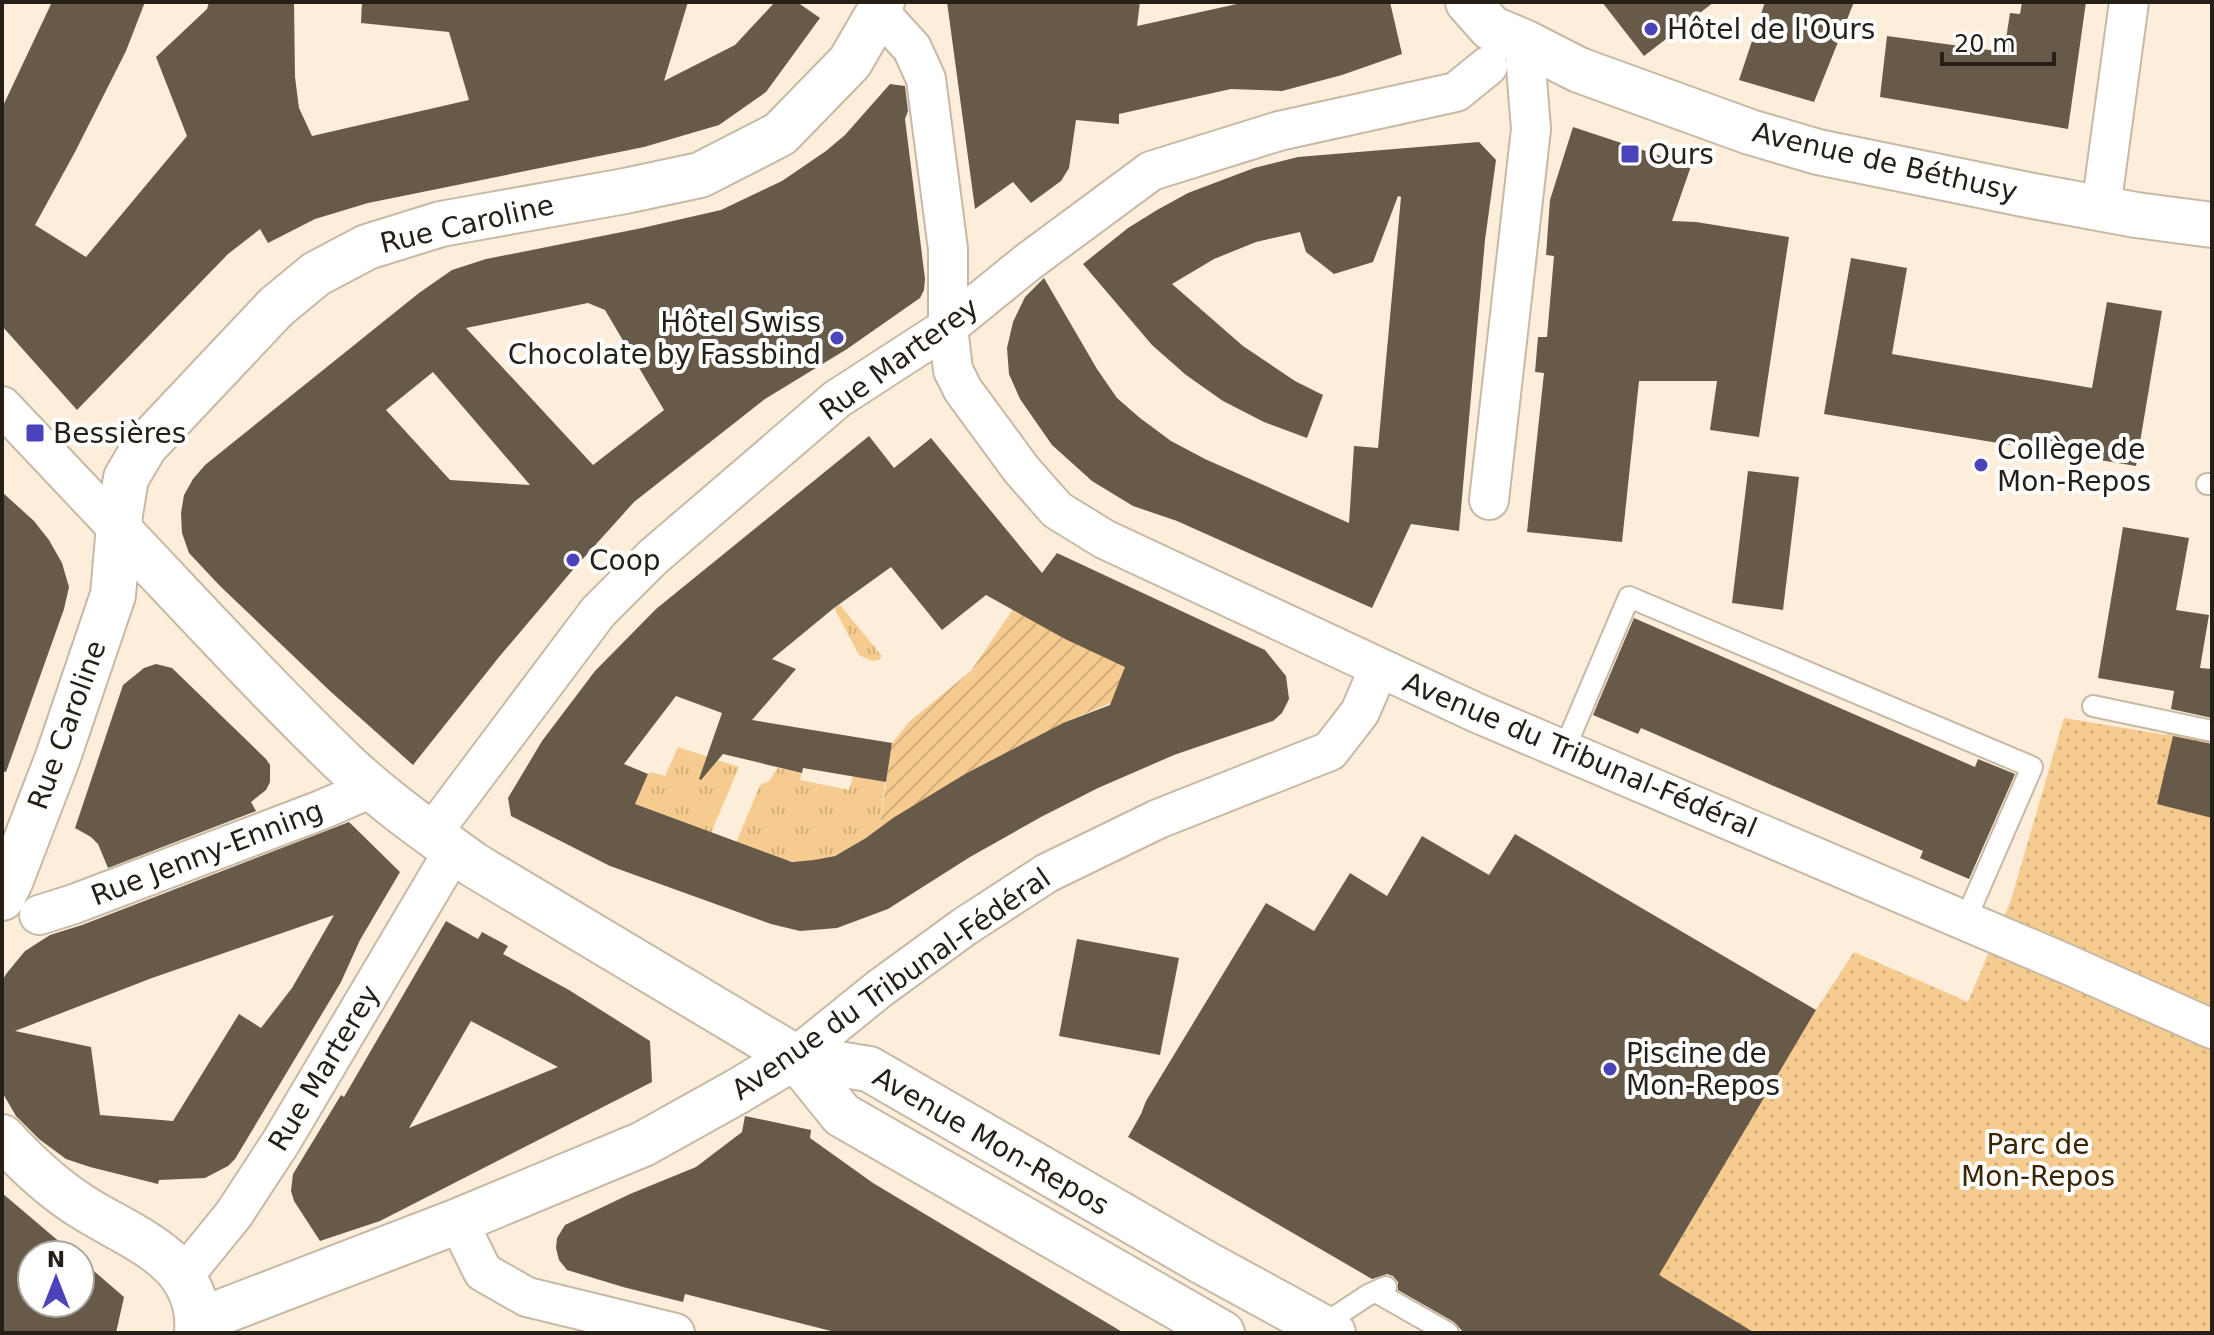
<svg xmlns="http://www.w3.org/2000/svg" width="2214" height="1335" viewBox="0 0 2214 1335" font-family="'DejaVu Sans',sans-serif">
<style>
.grass{fill:url(#grass-tufts)}
.park{fill:url(#park-dots)}
.garden{fill:url(#garden-furrows)}
.building{fill:#675a49;fill-rule:evenodd}
.lines{fill:none;stroke-linecap:round;stroke-linejoin:round}
.lane-casing{stroke:#c7b9a5;stroke-width:24}
.street-casing{stroke:#c7b9a5;stroke-width:42}
.secondary-casing{stroke:#c7b9a5;stroke-width:48}
.primary-casing{stroke:#c7b9a5;stroke-width:48}
.lane{stroke:#fff;stroke-width:20}
.street{stroke:#fff;stroke-width:38}
.secondary{stroke:#fff;stroke-width:44}
.primary{stroke:#fff;stroke-width:44}
.poi-dot{fill:#4b43ba;stroke:#fff;stroke-width:3}
.labels{text-anchor:middle;dominant-baseline:central;stroke-width:8;stroke-linejoin:round;paint-order:stroke}
.poi-label{font-size:28px;fill:#251f18;stroke:#fff;text-anchor:start}
.street-label{font-size:28px;fill:#251f18;stroke:#fff}
.park-label{font-size:28px;fill:#3b2501;stroke:#fff}
</style>
<defs>
<pattern id="grass-tufts" width="24" height="20" patternUnits="userSpaceOnUse" patternTransform="scale(2)"><rect width="24" height="20" fill="#f6cb8f"/><path d="M3 7l-1-3M5 7V3M7 7l1-3M15 17l-1-3M17 17v-4M19 17l1-3" fill="none" stroke="#d3ae7b"/></pattern>
<pattern id="park-dots" width="8" height="8" patternUnits="userSpaceOnUse" patternTransform="scale(2)"><rect width="8" height="8" fill="#f6cb8f"/><path d="M2 2h.1M6 6h.1" fill="none" stroke="#d3ae7b" stroke-width="1.8" stroke-linecap="round"/></pattern>
<pattern id="garden-furrows" width="10" height="10" patternUnits="userSpaceOnUse" patternTransform="scale(2)"><rect width="10" height="10" fill="#f6cb8f"/><path d="M-1 1l2-2M0 10L10 0M9 11l2-2" fill="none" stroke="#d3ae7b"/></pattern>
</defs>
<rect width="100%" height="100%" fill="#fceeda"/>
<!-- grass -->
<g class="grass">
<polygon points="840,605 882,656 879,660 872,661 859,655 834,608"/>
<polygon points="678,747 739,767 711,833 637,805 635,803 648,774 651,772 665,776"/>
<path d="M 778,768 L 802,773 L 800,780 L 849,790 L 853,776 L 885,782 L 879,829 C 854,847 823,867 791,861 C 773,858 754,849 736,843 L 760,785 L 769,781 Z"/>
</g>
<!-- park -->
<polygon class="park" points="2170,715 2212,721 2212,1333 1717,1333 1658,1276 1816,1010 1854,952 1968,1002 2011,900 2064,718 2166,735"/>
<!-- garden -->
<path class="garden" d="M 1013,609 C 1061,637 1110,661 1163,681 L 1063,723 L 965,774 L 879,829 L 892,743 L 910,721 L 971,671 Z"/>
<!-- building -->
<g class="building">
<polygon points="52,2 145,2 126,51 75,152 35,225 86,257 187,136 156,57 207,9 209,2 294,2 295,77 299,108 312,136 469,100 449,32 361,23 362,2 688,2 664,81 735,45 775,2 797,2 820,18 766,92 719,125 644,147 368,203 315,219 268,243 260,229 228,254 77,410 2,326 2,108"/>
<polygon points="947,2 1140,2 1137,26 1246,2 1390,2 1402,54 1342,75 1282,91 1231,89 1119,114 1119,124 1076,120 1069,168 1061,181 1031,203 1013,182 975,209"/>
<polygon points="1602,2 1714,2 1644,56"/>
<polygon points="1765,2 1854,2 1814,102 1739,80"/>
<polygon points="2022,2 2086,2 2068,129 1880,97 1887,36 2004,52 2010,13 2020,14"/>
<path d="M 890,84 L 905,86 L 908,111 L 905,119 L 925,279 L 924,290 L 920,298 L 847,349 L 765,399 L 634,502 L 571,572 L 499,657 L 413,765 L 330,691 L 220,586 L 189,553 L 182,533 L 181,513 L 184,495 L 193,479 L 205,465 L 419,293 L 452,270 L 486,259 L 642,228 L 721,210 L 782,181 L 826,151 L 845,135 ZM 588,303 L 605,310 L 664,410 L 593,465 L 466,328 ZM 433,372 L 530,485 L 450,480 L 386,410 Z"/>
<polygon points="1573,127 1691,166 1672,221 1696,222 1789,237 1759,437 1710,430 1717,381 1639,381 1622,542 1527,532 1544,373 1535,372 1538,337 1547,337 1554,256 1546,255 1550,200"/>
<polygon points="1479,142 1496,160 1485,240 1459,531 1411,524 1372,608 1177,521 1133,506 1092,481 1052,445 1020,399 1009,374 1007,348 1013,322 1025,297 1044,278 1097,369 1117,398 1140,418 1171,441 1205,459 1349,523 1354,446 1378,448 1401,197 1398,196 1373,262 1334,274 1306,252 1300,232 1256,242 1214,259 1172,284 1243,346 1295,381 1323,395 1307,438 1264,422 1223,401 1186,375 1152,345 1083,264 1128,228 1157,210 1188,193 1254,168 1298,157"/>
<polygon points="1851,258 1907,268 1892,354 2092,388 2107,302 2162,311 2136,466 1824,414"/>
<path d="M 869,436 L 894,468 L 931,438 L 1042,573 L 1057,553 L 1265,650 L 1286,676 L 1289,699 L 1282,713 L 1273,721 L 1174,755 L 1098,788 L 1041,817 L 970,857 L 888,909 L 837,928 L 800,931 L 771,924 L 610,866 L 511,816 L 508,798 L 542,741 L 595,671 L 656,609 ZM 891,567 L 942,630 L 986,595 L 1065,639 L 1125,667 L 1110,705 L 1063,723 L 965,774 L 893,818 L 866,838 L 835,856 L 814,860 L 792,862 L 635,804 L 648,774 L 624,764 L 676,696 L 722,713 L 699,779 L 701,780 L 723,754 L 802,773 L 803,768 L 886,782 L 892,743 L 752,720 L 796,669 L 772,659 L 834,608 Z"/>
<polygon points="1748,471 1799,477 1783,610 1732,603"/>
<polygon points="2,492 34,521 49,540 62,563 69,587 64,609 6,772 2,771"/>
<polygon points="2123,527 2189,538 2176,610 2209,615 2200,668 2212,669 2212,718 2171,709 2174,691 2098,678"/>
<polygon points="1634,618 1975,767 1978,759 2015,774 1969,879 1920,858 1923,851 1641,728 1638,734 1593,715"/>
<polygon points="156,664 172,668 266,759 270,765 270,782 266,790 251,802 256,811 108,868 98,844 91,837 75,828 123,685 144,668"/>
<polygon points="2173,736 2212,744 2212,818 2157,804"/>
<path d="M 349,822 L 400,872 L 360,940 L 341,982 L 235,1159 L 228,1166 L 205,1178 L 159,1180 L 158,1184 L 90,1167 L 66,1159 L 39,1139 L 16,1116 L 2,1092 L 2,982 L 6,974 L 25,951 L 50,935 L 82,925 ZM 334,915 L 292,988 L 261,1028 L 239,1014 L 173,1121 L 100,1115 L 91,1047 L 15,1031 L 152,978 Z"/>
<polygon points="1515,834 1816,1010 1659,1275 1755,1333 1464,1333 1454,1322 1398,1290 1398,1282 1393,1276 1387,1274 1372,1279 1128,1137 1141,1114 1146,1101 1266,903 1314,931 1350,873 1387,896 1422,836 1489,875"/>
<path d="M 446,921 L 478,939 L 482,932 L 508,946 L 503,954 L 569,990 L 650,1041 L 652,1082 L 380,1221 L 320,1241 L 294,1201 L 291,1191 L 293,1174 L 341,1095 L 344,1097 ZM 471,1021 L 558,1067 L 409,1128 Z"/>
<polygon points="1077,939 1179,958 1160,1055 1059,1036"/>
<polygon points="745,1116 811,1130 810,1138 873,1183 1124,1333 839,1333 685,1294 683,1302 623,1287 567,1270 559,1260 556,1248 557,1238 565,1225 630,1194 696,1167 742,1132"/>
<polygon points="2,1193 75,1255 32,1255 32,1303 80,1303 80,1259 124,1297 116,1333 2,1333"/>
</g>
<g class="lines">
<!-- lane casing -->
<g class="lane-casing">
<g id="lane">
<polyline points="2207,484 2212,484"/>
<polyline points="2093,706 2212,731"/>
<polyline points="1564,750 1629,597 2032,767 1965,921"/>
<polyline points="1376,1292 1448,1333"/>
<polyline points="1321,1326 1368,1295 1386,1287"/>
</g>
</g>
<!-- street casing -->
<g class="street-casing">
<g id="street">
<polyline points="879,12 912,48 926,79 948,249 948,327 953,370 963,390 1021,469 1057,510 1104,539 1477,713 2062,962 2212,1029"/>
<polyline points="2101,208 2129,2"/>
<polyline points="2,406 120,531"/>
<polyline points="1489,500 1531,129 1524,42"/>
<polyline points="432,833 598,612 653,557 837,399 948,327 1028,262 1151,171 1279,131 1456,92 1488,66"/>
<polyline points="39,915 74,904 321,810 374,787"/>
<polyline points="795,1057 879,989 964,927 1047,873 1158,819 1330,751 1360,712 1379,668"/>
<polyline points="458,1221 483,1272 527,1297 675,1333"/>
<polyline points="182,1278 234,1214 281,1142 454,850"/>
</g>
</g>
<!-- secondary casing -->
<g class="secondary-casing">
<g id="secondary">
<polyline points="1468,2 1491,28 1524,42 1579,70 1750,132 1818,152 2028,195 2136,215 2212,225"/>
<path d="M 120,531 C 194,609 267,689 344,763 C 384,801 430,833 474,865 L 795,1057 L 842,1115 L 1222,1333"/>
<polyline points="795,1057 869,1069 1203,1262 1333,1333"/>
<polyline points="198,1321 458,1221 643,1144 738,1091 795,1057"/>
</g>
</g>
<!-- primary casing -->
<g class="primary-casing">
<g id="primary">
<polyline points="2,898 10,882 58,757 113,595 120,514 126,478 145,446 276,307 316,274 367,247 441,224 625,191 700,175 780,134 850,62 879,12 882,2"/>
<path d="M 2,1137 C 25,1162 51,1187 81,1206 C 130,1238 203,1258 197,1333"/>
</g>
</g>
<!-- lane -->
<use href="#lane" class="lane"/>
<!-- street -->
<use href="#street" class="street"/>
<!-- secondary -->
<use href="#secondary" class="secondary"/>
<!-- primary -->
<use href="#primary" class="primary"/>
</g>
<!-- markers -->
<g class="poi-dot">
<circle cx="1651" cy="29" r="8"/>
<rect x="1620" y="144" width="20" height="20" rx="4"/>
<circle cx="837" cy="338" r="8"/>
<rect x="25" y="423" width="20" height="20" rx="4"/>
<circle cx="1981" cy="465" r="8"/>
<circle cx="573" cy="560" r="8"/>
<circle cx="1610" cy="1069" r="8"/>
</g>
<g class="labels">
<!-- poi labels -->
<g class="poi-label">
<text x="1667" y="29">Hôtel de l'Ours</text>
<text x="1648" y="154">Ours</text>
<text x="821" y="322" text-anchor="end">Hôtel Swiss<tspan x="821" dy="32">Chocolate by Fassbind</tspan></text>
<text x="53" y="433">Bessières</text>
<text x="1997" y="449">Collège de<tspan x="1997" dy="32">Mon-Repos</tspan></text>
<text x="589" y="560">Coop</text>
<text x="1626" y="1053">Piscine de<tspan x="1626" dy="32">Mon-Repos</tspan></text>
</g>
<!-- street labels -->
<g class="street-label">
<text transform="translate(1885 162) rotate(13)">Avenue de Béthusy</text>
<text transform="translate(467 224) rotate(-13)">Rue Caroline</text>
<text transform="translate(899 359) rotate(-36)">Rue Marterey</text>
<text transform="translate(67 725) rotate(-70)">Rue Caroline</text>
<text transform="translate(1580 755) rotate(23)">Avenue du Tribunal-Fédéral</text>
<text transform="translate(207 853) rotate(-21)">Rue Jenny-Enning</text>
<text transform="translate(891 984) rotate(-35)">Avenue du Tribunal-Fédéral</text>
<text transform="translate(324 1068) rotate(-59)">Rue Marterey</text>
<text transform="translate(991 1141) rotate(30)">Avenue Mon-Repos</text>
</g>
<!-- park labels -->
<g class="park-label">
<text x="2038" y="1144">Parc de<tspan x="2038" dy="32">Mon-Repos</tspan></text>
</g>
</g>
<!-- border -->
<rect width="2214" height="1335" fill="none" stroke="#251f18" stroke-width="8"/>
<!-- north arrow -->
<g transform="translate(56 1279)"><circle r="38" fill="#ffffff" stroke="#a8a5a3" stroke-width="2"/>
<path d="M0-6L14 30L0 20L-14 30Z" fill="#4b43ba"/>
<text y="-12" font-size="22" font-weight="bold" text-anchor="middle" fill="#251f18">N</text>
</g>
<!-- scale -->
<path d="M1942 52v12h112v-12" fill="none" stroke="#251f18" stroke-width="4"/>
<text x="1954" y="52" font-size="24" fill="#251f18" stroke="#ffffff" stroke-width="6" paint-order="stroke">20 m</text>
</svg>
